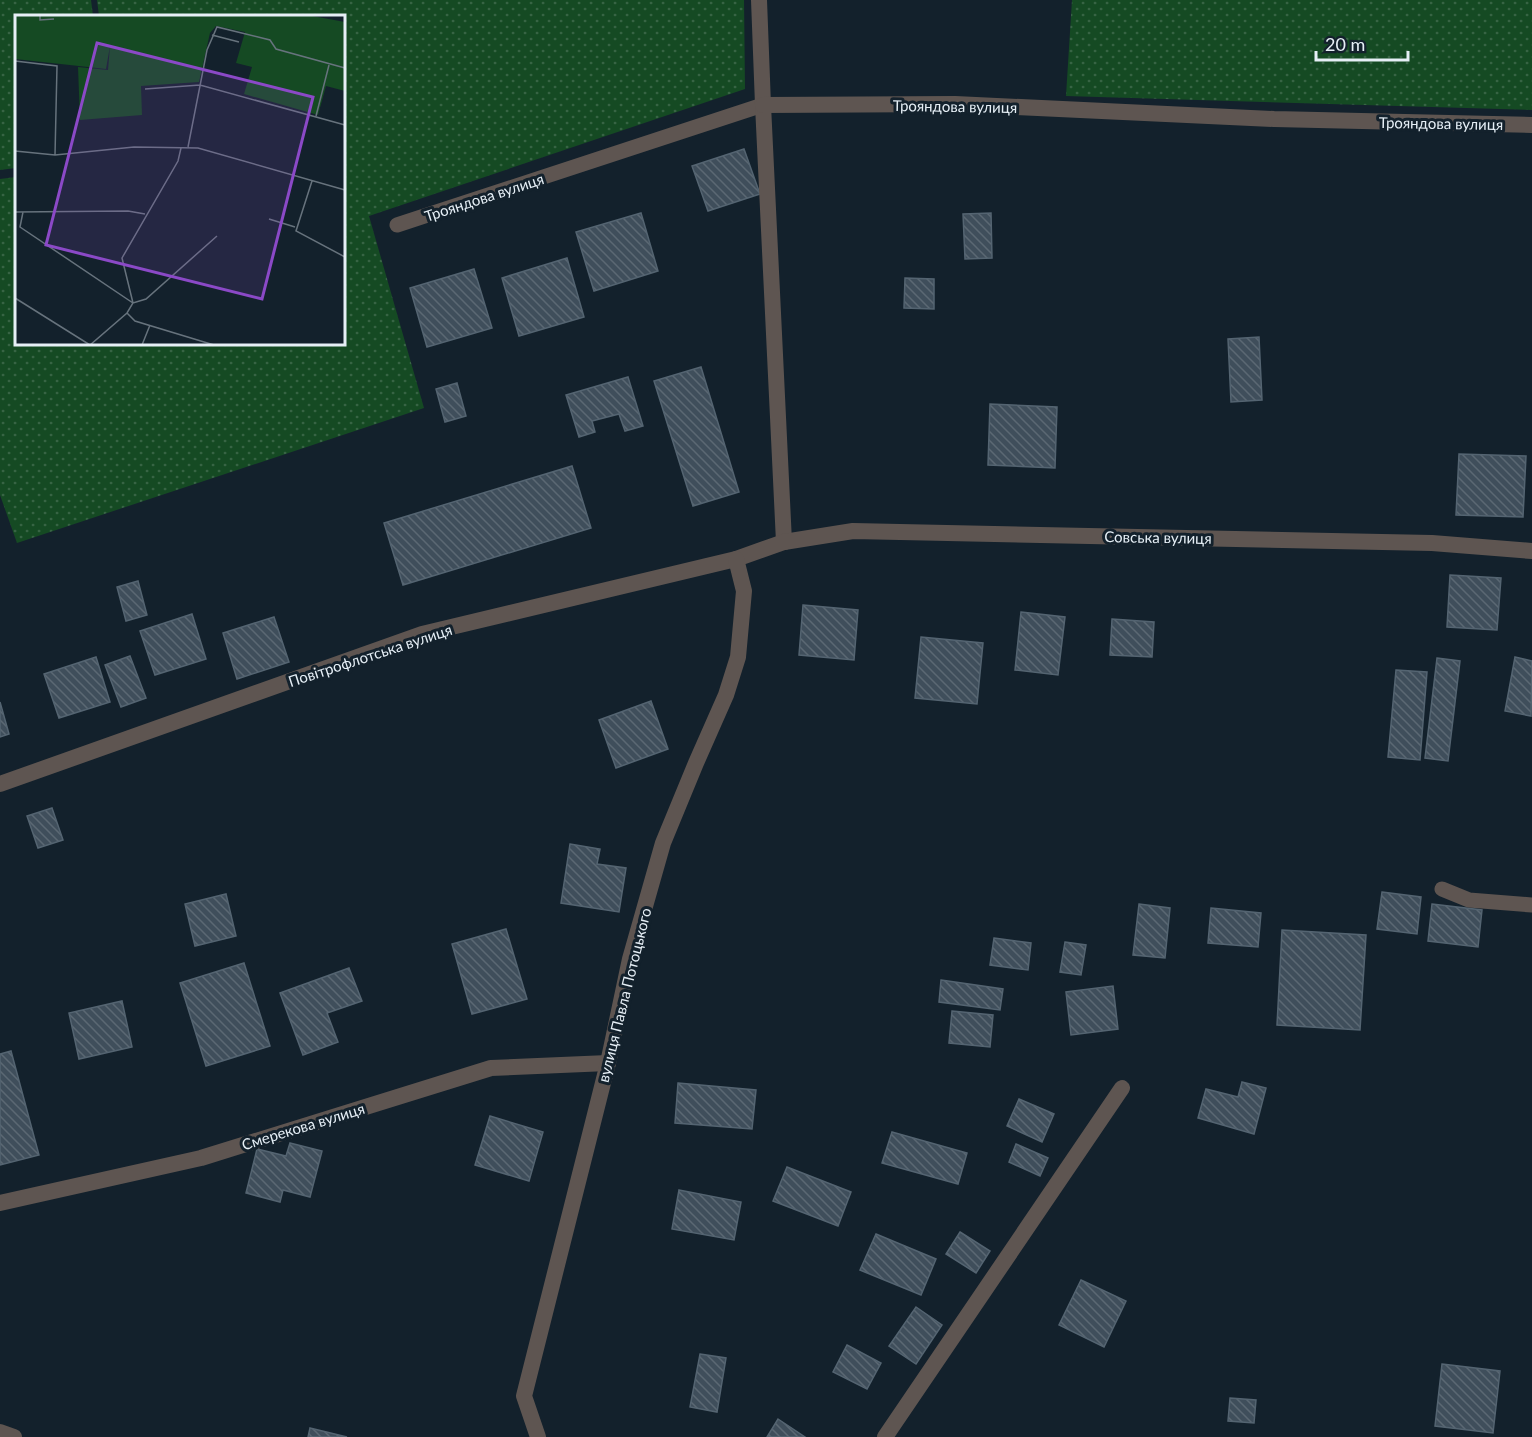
<svg xmlns="http://www.w3.org/2000/svg" width="1532" height="1437" viewBox="0 0 1532 1437" font-family="Lato,sans-serif">
<style>
.grass{fill:url(#grass-dots)}
.building{fill:url(#building-back-hatch);stroke:#546471;stroke-width:1.5}
.lines{fill:none;stroke-linecap:round;stroke-linejoin:round}
.service{stroke:#5e5551;stroke-width:15}
.minor{stroke:#5e5551;stroke-width:16}
.labels{text-anchor:middle;dominant-baseline:central;stroke-width:6;stroke-linejoin:round;paint-order:stroke}
.street-label{font-size:15px;fill:#e6eff6;stroke:#13212c}
.inset-road{fill:none;stroke:#67737d;stroke-width:1.5}
.view{fill:#8b49c7;fill-opacity:0.15;stroke:#8b49c7;stroke-width:3}
.inset-edge{fill:none;stroke:#e6eff6;stroke-width:3}
</style>
<defs>
<pattern id="grass-dots" width="8" height="8" patternUnits="userSpaceOnUse" patternTransform="scale(1.5)"><rect width="8" height="8" fill="#154a23"/><path d="M2 2h.1M6 6h.1" fill="none" stroke="#376444" stroke-width="1.8" stroke-linecap="round"/></pattern>
<pattern id="building-back-hatch" width="6" height="6" patternUnits="userSpaceOnUse" patternTransform="scale(1.5)"><rect width="6" height="6" fill="#3f4e5b"/><path d="M-1 5l2 2M0 0l6 6M5-1l2 2" fill="none" stroke="#5b6873"/></pattern>
</defs>
<rect width="100%" height="100%" fill="#13212c"/>
<!-- grass -->
<g class="grass">
<polygon points="0,0 91,0 93,16 16,16 16,168 0,170"/>
<polygon points="97,0 744,0 745,89 369,216 424,408 17,543 0,495 0,179 16,177 16,344 344,344 344,16 99,16"/>
<polygon points="1072,0 1532,0 1532,110 1066,96"/>
</g>
<!-- building -->
<g class="building">
<polygon points="744,149 760,194 708,211 692,166"/>
<polygon points="641,213 658,271 594,291 576,232"/>
<polygon points="991,213 992,258 965,259 963,214"/>
<polygon points="567,258 584,317 519,336 502,278"/>
<polygon points="474,269 492,328 427,347 410,288"/>
<polygon points="905,278 934,279 934,309 904,308"/>
<polygon points="1259,337 1262,400 1231,402 1228,339"/>
<polygon points="701,367 739,492 693,506 654,381"/>
<polygon points="628,377 643,426 625,431 619,414 592,421 595,432 579,437 566,395"/>
<polygon points="457,383 466,416 445,422 436,389"/>
<polygon points="990,404 1057,407 1055,468 988,465"/>
<polygon points="1459,454 1526,456 1523,517 1456,515"/>
<polygon points="572,466 591,528 403,585 384,523"/>
<polygon points="1450,575 1501,578 1497,630 1447,627"/>
<polygon points="138,581 147,615 126,621 117,587"/>
<polygon points="803,605 858,610 854,660 799,655"/>
<polygon points="1021,612 1065,617 1058,675 1015,670"/>
<polygon points="192,614 206,659 155,675 140,631"/>
<polygon points="274,617 289,662 237,679 223,633"/>
<polygon points="1112,619 1154,622 1152,657 1110,655"/>
<polygon points="921,637 983,643 977,704 915,698"/>
<polygon points="130,656 146,698 121,707 105,665"/>
<polygon points="96,657 110,702 59,718 44,674"/>
<polygon points="1515,657 1532,661 1531,716 1505,711"/>
<polygon points="1437,658 1460,661 1448,761 1425,758"/>
<polygon points="1396,670 1427,672 1420,760 1388,757"/>
<polygon points="651,701 668,749 616,768 599,720"/>
<polygon points="0,702 9,734 0,737"/>
<polygon points="52,808 63,840 38,848 27,816"/>
<polygon points="570,844 600,849 597,864 626,868 619,912 561,903"/>
<polygon points="1382,892 1421,897 1417,934 1377,929"/>
<polygon points="226,894 236,936 195,946 185,904"/>
<polygon points="1139,904 1170,908 1165,958 1133,955"/>
<polygon points="1432,904 1482,910 1478,947 1428,941"/>
<polygon points="1211,908 1261,913 1258,947 1208,943"/>
<polygon points="506,929 527,999 472,1014 452,944"/>
<polygon points="1282,930 1366,935 1360,1030 1277,1025"/>
<polygon points="994,938 1031,943 1028,970 990,965"/>
<polygon points="1065,942 1086,945 1081,975 1060,972"/>
<polygon points="244,963 270,1046 206,1066 180,983"/>
<polygon points="349,968 362,1001 327,1013 338,1042 303,1055 280,993"/>
<polygon points="941,980 1003,989 1000,1010 939,1002"/>
<polygon points="1113,986 1118,1029 1071,1035 1066,992"/>
<polygon points="122,1001 132,1047 79,1059 69,1013"/>
<polygon points="952,1011 993,1015 990,1047 949,1043"/>
<polygon points="11,1051 39,1155 0,1165 0,1054"/>
<polygon points="1242,1082 1266,1088 1254,1134 1198,1118 1206,1089 1238,1097"/>
<polygon points="678,1083 756,1090 752,1129 675,1123"/>
<polygon points="1019,1099 1054,1114 1042,1142 1007,1126"/>
<polygon points="490,1116 543,1132 529,1181 475,1165"/>
<polygon points="892,1132 967,1153 958,1184 882,1163"/>
<polygon points="290,1143 322,1151 310,1197 283,1190 280,1202 246,1193 257,1149 286,1156"/>
<polygon points="1016,1144 1048,1158 1040,1176 1009,1162"/>
<polygon points="787,1167 851,1192 838,1226 773,1201"/>
<polygon points="679,1190 741,1202 734,1240 672,1229"/>
<polygon points="960,1232 990,1251 976,1273 946,1254"/>
<polygon points="876,1234 936,1259 921,1295 860,1270"/>
<polygon points="1081,1280 1126,1301 1104,1347 1059,1325"/>
<polygon points="916,1307 942,1325 916,1364 889,1346"/>
<polygon points="847,1345 881,1363 867,1389 833,1372"/>
<polygon points="700,1354 726,1358 717,1412 690,1407"/>
<polygon points="1442,1364 1500,1371 1493,1433 1435,1426"/>
<polygon points="1230,1398 1256,1400 1254,1423 1228,1421"/>
<polygon points="778,1419 805,1437 767,1437"/>
<polygon points="310,1428 347,1437 308,1437"/>
</g>
<g class="lines">
<!-- service -->
<g class="service">
<polyline points="397,225 763,105"/>
<polyline points="1442,889 1469,900 1532,905"/>
</g>
<!-- minor -->
<g class="minor">
<polyline points="759,0 763,105 784,542"/>
<polyline points="763,105 955,104 1274,119 1532,125"/>
<polyline points="0,784 422,634 736,559 784,542 853,531 1432,543 1532,551"/>
<polyline points="0,1203 201,1158 491,1068 608,1063"/>
<polyline points="0,1432 14,1437"/>
<polyline points="538,1437 524,1396 608,1063 630,959 663,843 696,763 726,695 738,657 744,591 736,559"/>
<polyline points="885,1437 1122,1088"/>
</g>
</g>
<g class="labels">
<!-- street labels -->
<g class="street-label">
<text transform="translate(955 106) rotate(1)">Трояндова вулиця</text>
<text transform="translate(1441 123) rotate(1)">Трояндова вулиця</text>
<text transform="translate(484 197) rotate(-18)">Трояндова вулиця</text>
<text transform="translate(1158 537) rotate(1)">Совська вулиця</text>
<text transform="translate(370 655) rotate(-18)">Повітрофлотська вулиця</text>
<text transform="translate(624 995) rotate(-76)">вулиця Павла Потоцького</text>
<text transform="translate(303 1126) rotate(-17)">Смерекова вулиця</text>
</g>
</g>
<!-- overview -->
<g transform="translate(15 15)">
<rect width="330" height="330" fill="#13212c"/>
<path d="M 0,0 L 292,0 L 330,7 L 330,76 L 311,71 L 303,100 L 229,79 L 237,52 L 221,48 L 230,17 L 201,11 L 195,18 L 184,67 L 126,71 L 127,100 L 65,105 L 63,52 L 93,55 L 95,31 L 91,54 L 0,44 Z" fill="#154a23"/>
<path class="inset-road" d="M 25,0 L 25,5 L 39,4M 197,20 L 224,27M 0,46 L 42,51 L 40,140M 130,74 L 185,70 L 330,110M 301,101 L 314,50M 173,132 L 192,35 L 202,12 L 255,25 L 261,34 L 330,53M 0,136 L 40,140 L 119,132 L 183,133 L 330,175M 297,166 L 281,216 L 330,242M 0,197 L 113,196 L 130,199M 8,197 L 5,212 L 118,288 L 131,284 L 202,221M 254,204 L 280,212M 0,283 L 75,330 L 112,298 L 118,288 L 107,243 L 163,146 L 166,133M 112,298 L 120,306 L 199,330M 127,330 L 135,310"/>
<path class="view" d="M 82,28 L 298,82 L 247,284 L 31,230 Z"/>
<rect width="330" height="330" class="inset-edge"/>
</g>
<!-- scale -->
<path d="M1316 51v9h92v-9" fill="none" stroke="#e6eff6" stroke-width="3"/>
<text x="1325" y="51" font-size="18" fill="#e6eff6" stroke="#13212c" stroke-width="4.5" paint-order="stroke">20 m</text>
</svg>
